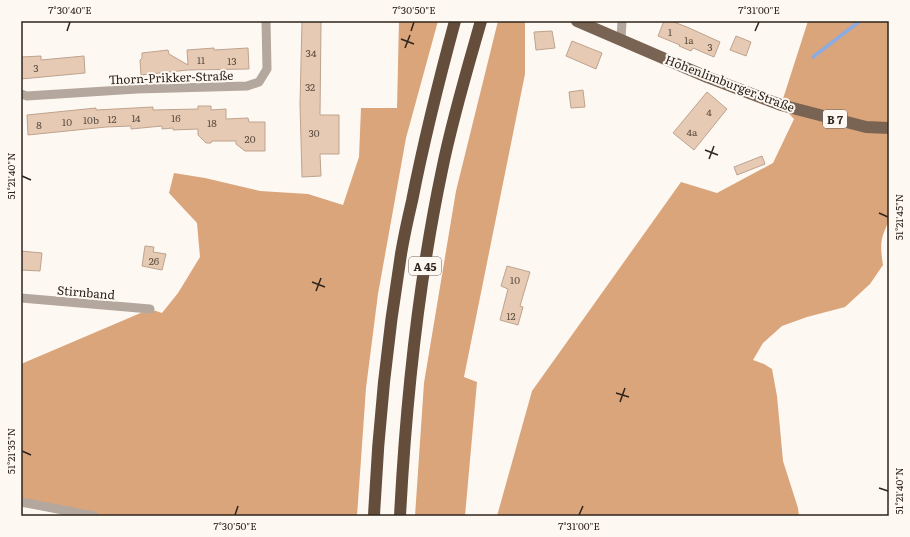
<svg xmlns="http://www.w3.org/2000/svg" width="910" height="537" viewBox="0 0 910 537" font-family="Literata,serif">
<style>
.forest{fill:#daa57b}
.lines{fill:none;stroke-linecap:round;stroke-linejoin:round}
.stream{stroke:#8cabe0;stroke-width:3.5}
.building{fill:#e6cab4;stroke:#bea38e}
.street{stroke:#b4a79e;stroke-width:9}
.primary{stroke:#796454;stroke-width:12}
.highway{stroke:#644d3a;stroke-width:12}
.ticks{fill:none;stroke:#2e241b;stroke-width:1.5}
.labels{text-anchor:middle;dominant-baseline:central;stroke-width:4;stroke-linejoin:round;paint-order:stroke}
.number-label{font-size:10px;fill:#5c4e41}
.shield{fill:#fef8f3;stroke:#6c645c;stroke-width:1}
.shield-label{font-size:11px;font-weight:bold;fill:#2e241b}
.street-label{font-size:12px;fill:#2e241b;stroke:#fef8f3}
.neatline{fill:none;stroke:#2e241b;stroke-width:1.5}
.ticks-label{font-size:10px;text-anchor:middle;fill:#2e241b}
</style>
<rect width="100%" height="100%" fill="#fef8f3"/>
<!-- forest -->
<g class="forest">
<polygon points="399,21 438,21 406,138 378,294 366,388 357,516 96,516 21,502 21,364 150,309 162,313 178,293 200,257 197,223 169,193 174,173 205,178 260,191 308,194 343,205 359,157 361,108 397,108"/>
<polygon points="498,21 525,21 525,74 464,377 477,382 465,516 415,516 424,383 456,191"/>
<path d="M 808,21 L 889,21 L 889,221 C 880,239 880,245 883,265 L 870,284 L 845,307 L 807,317 L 782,326 L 763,343 L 753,360 L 764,364 L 772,369 L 777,396 L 783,461 L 798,508 L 799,516 L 497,516 L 532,391 L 681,182 L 717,193 L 773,163 L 794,119 L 781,105 Z"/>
</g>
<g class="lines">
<!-- stream -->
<polyline class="stream" points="813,57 860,21"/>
</g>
<!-- building -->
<g class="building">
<polygon points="302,21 321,21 320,115 339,115 339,154 320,154 321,176 302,177 300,104"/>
<polygon points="664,21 671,21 687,27 720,42 714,57 693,48 691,51 679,46 680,45 658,36"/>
<polygon points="552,31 555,48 536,50 534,32"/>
<polygon points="736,36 751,42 746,56 730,50"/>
<polygon points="572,41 602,53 596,69 566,56"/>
<polygon points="214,48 214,50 248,48 249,69 188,70 141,75 140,60 142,58 142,53 168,50 169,54 188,65 187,50"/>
<polygon points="41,56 41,60 84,56 85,73 21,79 21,57"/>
<polygon points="583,90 585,107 571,108 569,92"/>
<polygon points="707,92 727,109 694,150 673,133"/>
<polygon points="198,106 211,106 211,110 226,109 226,119 248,118 249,122 265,122 265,151 245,151 236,144 236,141 212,141 211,143 206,143 198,135 198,129 173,130 173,128 162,129 162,126 131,129 131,126 106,127 28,135 27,115 96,108 96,110 153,107 153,110 198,109"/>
<polygon points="762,156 765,164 737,175 734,167"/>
<polygon points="145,246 154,247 153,252 166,254 162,270 142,266"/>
<polygon points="21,251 42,253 40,271 21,270"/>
<polygon points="507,266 530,272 520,306 523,307 518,325 500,320 508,289 501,286"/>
</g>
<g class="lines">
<!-- street -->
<g class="street">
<polyline points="621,39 622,21"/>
<polyline points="21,94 27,96 137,89 247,86 259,82 267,69 266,21"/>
<polyline points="21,298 150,309"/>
<polyline points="21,502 94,516"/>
</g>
<!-- primary -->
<polyline class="primary" points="577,21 707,77 781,105 866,127 889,128"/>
<!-- highway -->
<g class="highway">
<path d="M 374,516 C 378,428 387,341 401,254 C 404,236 408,218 412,201 C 424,140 439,80 455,21"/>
<path d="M 400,516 C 406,400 418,284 442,170 C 452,120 467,70 481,21"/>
</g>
</g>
<!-- ticks -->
<path class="ticks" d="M 67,31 L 70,22M 411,31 L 414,22M 755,31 L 759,22M 401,39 L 414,44M 405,48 L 410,35M 705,150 L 718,155M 709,159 L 714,146M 22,176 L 31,180M 879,213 L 888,217M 312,282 L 325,287M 316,291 L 321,278M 616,393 L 629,397M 620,402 L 625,388M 22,451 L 31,455M 879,488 L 888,491M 235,515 L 238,506M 579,515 L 583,506"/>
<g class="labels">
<!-- number labels -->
<g class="number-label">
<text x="670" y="31">1</text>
<text x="689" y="39">1a</text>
<text x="710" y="46">3</text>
<text x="311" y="52">34</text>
<text x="201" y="59">11</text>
<text x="232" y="60">13</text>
<text x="36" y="67">3</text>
<text x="310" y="86">32</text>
<text x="709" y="111">4</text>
<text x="136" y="117">14</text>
<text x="176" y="117">16</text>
<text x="112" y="118">12</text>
<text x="91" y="119">10b</text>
<text x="67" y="121">10</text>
<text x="212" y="122">18</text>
<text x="39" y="124">8</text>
<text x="692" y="131">4a</text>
<text x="314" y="132">30</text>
<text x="250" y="138">20</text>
<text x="154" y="260">26</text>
<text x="515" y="279">10</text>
<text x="511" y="315">12</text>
</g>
<!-- shield labels -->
<g class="shield">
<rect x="823" y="110" width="24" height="18" rx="3"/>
<rect x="409" y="257" width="32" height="18" rx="3"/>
</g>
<g class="shield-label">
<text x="835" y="119">B 7</text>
<text x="425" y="266">A 45</text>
</g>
<!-- street labels -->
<g class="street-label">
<text transform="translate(171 77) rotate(-2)">Thorn-Prikker-Straße</text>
<text transform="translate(730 83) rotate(21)">Hohenlimburger Straße</text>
<text transform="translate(86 292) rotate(5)">Stirnband</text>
</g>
</g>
<!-- border -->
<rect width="910" height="537" fill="none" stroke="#fef8f3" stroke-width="44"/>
<rect x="22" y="22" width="866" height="493" class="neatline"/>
<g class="ticks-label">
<text x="70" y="14">7°30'40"E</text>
<text x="414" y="14">7°30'50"E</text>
<text x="759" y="14">7°31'00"E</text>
<text transform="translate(11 176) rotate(-90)" y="4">51°21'40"N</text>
<text transform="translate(899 217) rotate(-90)" y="4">51°21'45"N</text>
<text transform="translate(11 451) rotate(-90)" y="4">51°21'35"N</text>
<text transform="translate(899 491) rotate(-90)" y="4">51°21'40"N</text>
<text x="235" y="530">7°30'50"E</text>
<text x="579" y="530">7°31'00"E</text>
</g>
</svg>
